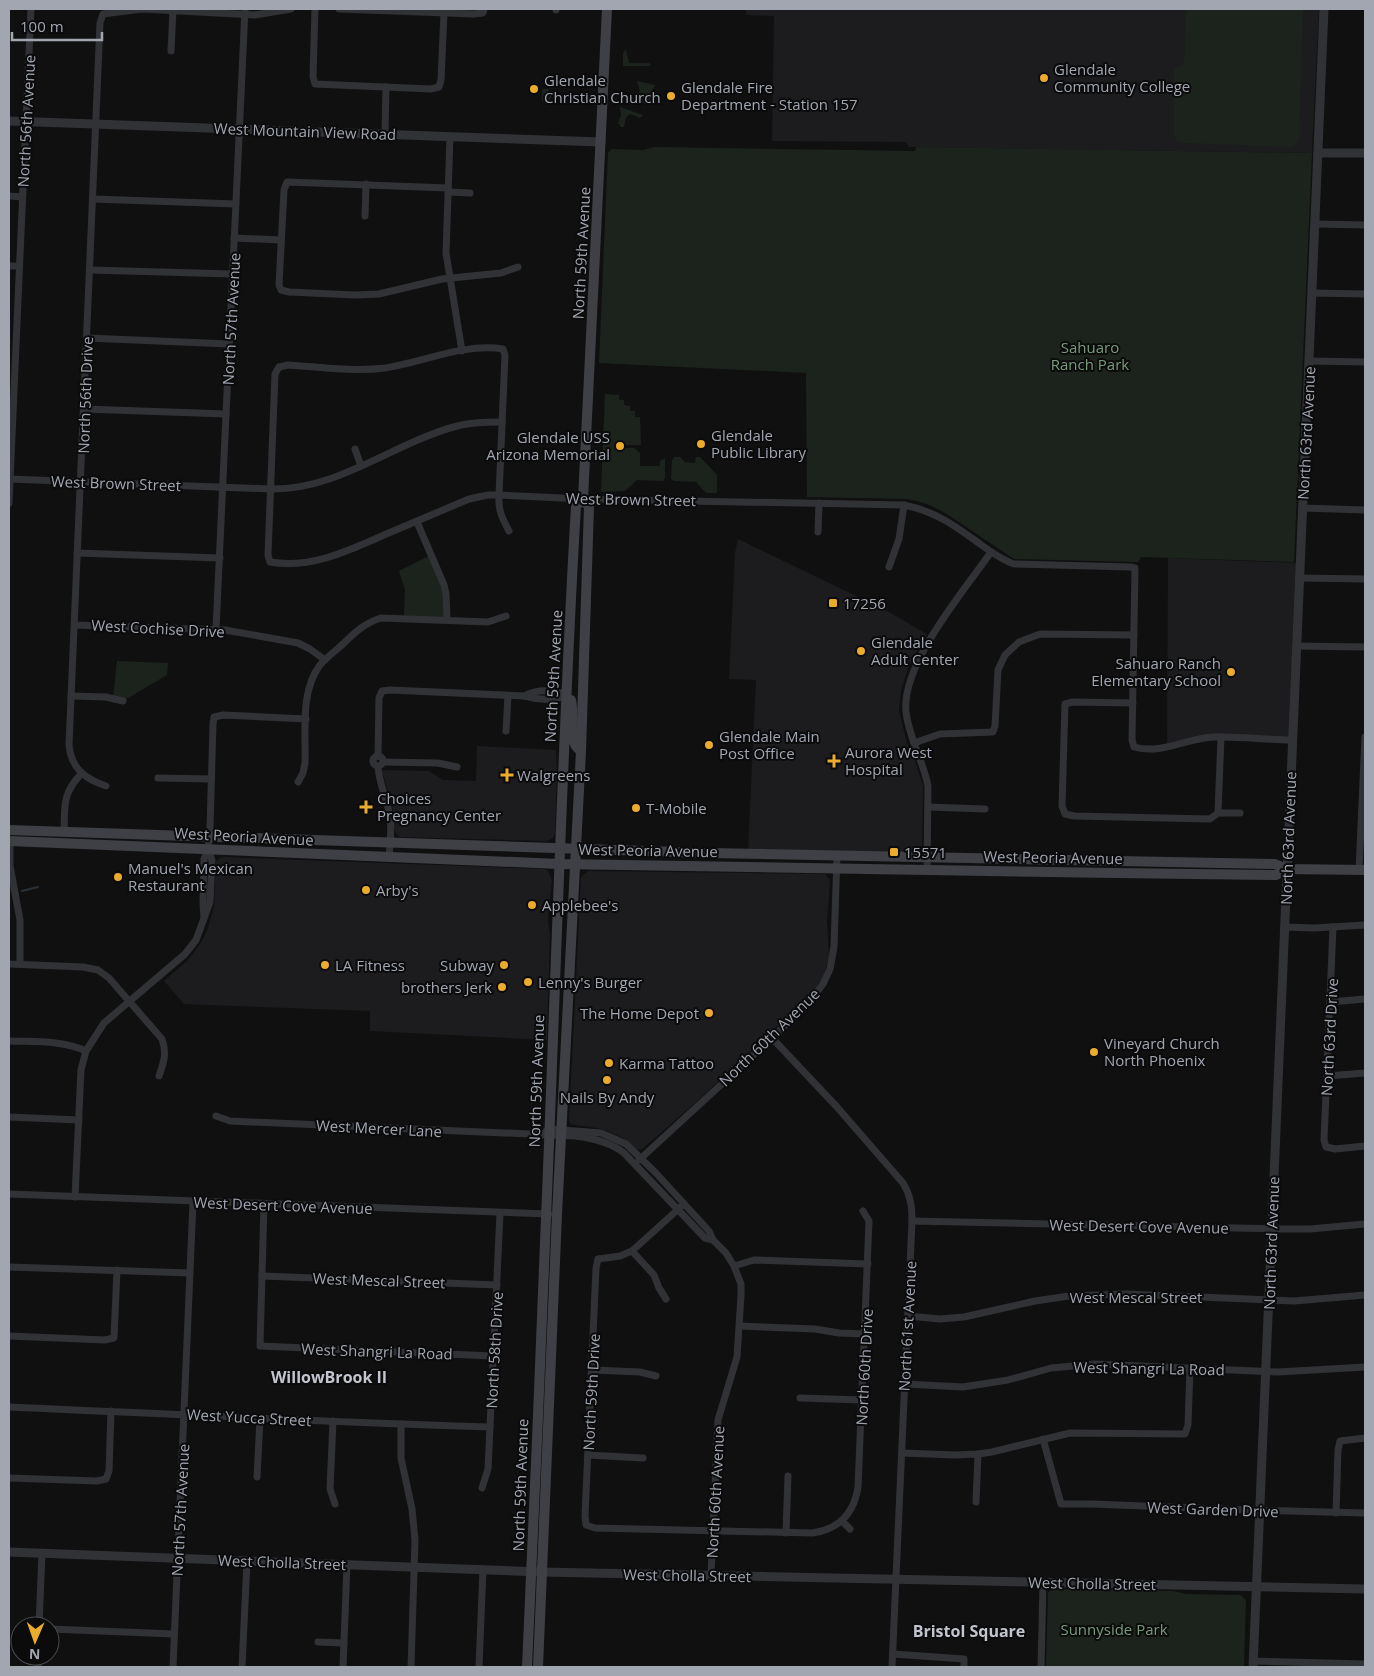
<svg xmlns="http://www.w3.org/2000/svg" width="1374" height="1676" viewBox="0 0 1374 1676" font-family="'Open Sans',sans-serif">
<style>
.built{fill:#1c1c1e}
.green{fill:#1c231d}
.lines{fill:none;stroke-linecap:round;stroke-linejoin:round}
.stream{stroke:#2a3239;stroke-width:2}
.minor{stroke:#313236;stroke-width:7}
.tertiary{stroke:#313236;stroke-width:9}
.secondary{stroke:#3f4046;stroke-width:10}
.poi-dot{fill:#ebac2e;stroke:#0b0b0c;stroke-width:2}
.labels{text-anchor:middle;dominant-baseline:central;stroke-width:4;stroke-linejoin:round;paint-order:stroke}
.poi-label{font-size:15px;fill:#a1a6b1;stroke:#0b0b0c;text-anchor:start}
.street-label{font-size:15px;fill:#a1a6b1;stroke:#0b0b0c}
.park-label{font-size:15px;fill:#789c7b;stroke:#0b0b0c}
.neighbourhood-label{font-size:16px;font-weight:bold;fill:#c2c5ce;stroke:#0b0b0c}
</style>
<rect width="100%" height="100%" fill="#101011"/>
<!-- built -->
<g class="built">
<polygon points="746,9 1319,9 1312,153 909,147 905,142 772,141 774,16 746,15"/>
<polygon points="738,539 889,612 927,634 913,658 907,671 901,691 899,710 907,744 913,754 923,786 922,849 920,853 748,851 756,680 729,679 735,552"/>
<polygon points="1168,558 1300,563 1292,740 1221,737 1167,748"/>
<polygon points="477,746 556,750 557,772 555,833 553,838 546,841 400,837 396,833 394,827 393,810 382,770 429,771 443,780 476,781"/>
<polygon points="222,857 544,869 548,871 552,880 548,921 550,934 547,1040 370,1031 370,1011 184,1004 164,981 188,960 200,944 207,931 214,907 216,861"/>
<polygon points="589,871 825,874 830,880 827,921 829,957 823,977 812,994 694,1104 641,1150 636,1149 623,1138 605,1130 591,1127 575,1125 571,1124 569,1120 581,878 584,874"/>
</g>
<!-- green -->
<g class="green">
<polygon points="1186,9 1303,9 1299,137 1297,142 1292,147 1184,143 1176,140 1174,135 1174,68 1180,67 1184,64"/>
<polygon points="625,50 626,50 629,63 649,63 651,66 623,66 623,54"/>
<polygon points="637,81 655,85 651,94 654,104 645,104 634,99 640,91"/>
<polygon points="542,89 548,89 552,95 549,101 542,101"/>
<polygon points="620,107 643,115 640,118 630,114 626,117 624,127 621,127 618,123 621,115"/>
<path d="M 654,147 L 915,151 L 916,147 L 1312,153 L 1294,562 L 1141,557 L 1138,562 L 1014,559 L 950,516 C 936,507 922,501 906,499 L 807,497 L 806,373 L 599,363 L 608,153 L 612,149 L 643,150 Z"/>
<polygon points="605,394 619,395 619,400 624,400 624,405 630,406 630,411 635,411 635,417 640,417 641,445 624,445 624,448 634,448 640,453 640,466 660,466 660,461 665,458 665,478 663,481 637,480 625,491 601,492"/>
<polygon points="674,457 680,457 685,462 695,463 696,457 700,457 717,475 717,493 706,493 696,482 674,481 671,479 672,460"/>
<polygon points="431,555 444,585 447,620 404,618 405,590 399,571"/>
<polygon points="117,661 168,663 167,675 123,701 113,698"/>
<polygon points="1051,1589 1173,1591 1186,1594 1240,1595 1246,1600 1244,1667 1046,1667 1048,1593"/>
</g>
<g class="lines">
<!-- stream -->
<polyline class="stream" points="22,891 38,887"/>
<!-- minor -->
<g class="minor">
<polyline points="315,9 313,77 315,84 431,89 439,87 441,80 444,13"/>
<polyline points="339,9 474,14 483,13 484,9"/>
<polyline points="556,10 556,9"/>
<polyline points="171,51 173,10"/>
<polyline points="385,134 386,87"/>
<polyline points="450,137 446,253 462,351"/>
<polyline points="448,188 287,182 284,190 279,285 281,290 289,292 355,295 379,294 442,279 501,273 518,267"/>
<polyline points="448,192 470,193"/>
<polyline points="9,196 22,197"/>
<polyline points="93,199 236,204"/>
<polyline points="365,216 366,184"/>
<polyline points="1315,224 1365,225"/>
<polyline points="234,238 281,240"/>
<polyline points="9,266 19,266"/>
<polyline points="90,270 233,274"/>
<polyline points="1312,293 1365,294"/>
<polyline points="87,338 229,344"/>
<polyline points="1309,361 1365,362"/>
<polyline points="84,409 226,414"/>
<polyline points="355,449 361,466"/>
<path d="M 9,479 L 271,489 C 339,490 393,443 457,426 C 472,422 487,422 502,422"/>
<polyline points="9,503 31,9"/>
<polyline points="1302,508 1365,510"/>
<polyline points="417,522 444,585 446,594 447,620"/>
<path d="M 509,531 C 502,518 498,510 499,495 L 505,355 L 503,349 C 463,343 424,362 385,368 C 353,372 320,367 288,365 L 279,367 L 275,374 L 268,555 L 270,562 C 310,569 348,551 384,535 C 412,523 441,511 469,499 L 488,495 L 499,495 L 583,499 L 904,505 C 935,511 955,526 980,544 C 991,552 1002,560 1014,564 L 1130,567 L 1135,568 L 1132,740 L 1134,747 C 1162,755 1186,738 1214,737 C 1240,736 1266,740 1292,740"/>
<polyline points="818,532 819,503"/>
<polyline points="77,553 220,558"/>
<polyline points="889,567 899,539 904,505"/>
<polyline points="1299,578 1365,579"/>
<polyline points="75,625 225,630 298,643 310,649 325,660"/>
<polyline points="216,629 245,9"/>
<polyline points="1296,646 1365,647"/>
<polyline points="71,696 106,697 123,701"/>
<path d="M 524,696 C 537,689 553,690 567,695"/>
<polyline points="1133,703 1073,702 1065,704 1062,806 1065,814 1074,816 1210,819 1218,813 1221,737"/>
<polyline points="506,731 508,696"/>
<polyline points="914,743 940,734 993,732 995,726 998,670 1005,655 1019,642 1040,634 1134,635"/>
<path d="M 378,756 L 379,698 L 382,691 L 390,690 L 524,696 C 537,700 554,701 567,695"/>
<circle cx="378" cy="761" r="5"/>
<polyline points="383,762 438,763 457,767"/>
<path d="M 378,766 C 379,784 387,799 390,817 C 392,830 390,844 389,857"/>
<polyline points="158,778 211,779"/>
<path d="M 298,782 L 303,773 L 305,763 C 306,732 300,691 320,665 C 327,657 335,651 343,644 C 355,632 365,623 381,618 L 488,622 L 506,616"/>
<path d="M 106,786 C 85,779 71,768 69,745 L 100,23 L 103,14 L 142,9 L 255,15 L 291,9"/>
<polyline points="928,807 985,809"/>
<polyline points="1218,813 1240,813"/>
<path d="M 64,832 C 65,806 62,794 81,774"/>
<polyline points="10,841 10,866 20,920 20,964"/>
<path d="M 927,870 L 928,786 C 923,760 909,738 906,712 C 901,664 964,591 991,552"/>
<polyline points="1359,870 1365,737"/>
<polyline points="204,918 203,903 204,859 208,850 210,828 213,724 214,717 223,715 306,719"/>
<polyline points="1284,927 1314,928 1365,925"/>
<polyline points="1333,927 1324,1140 1326,1147 1335,1149 1365,1146"/>
<path d="M 9,964 L 83,967 L 98,970 L 109,978 L 162,1039 C 167,1053 164,1062 159,1076"/>
<polyline points="1330,1002 1365,999"/>
<path d="M 772,1038 L 837,1107 L 903,1183 C 911,1196 912,1207 912,1221 L 892,1667"/>
<path d="M 9,1041 C 35,1042 62,1040 86,1051"/>
<polyline points="1327,1076 1365,1073"/>
<path d="M 216,1116 L 230,1121 L 575,1136 C 592,1138 610,1142 624,1153 L 705,1238 L 713,1240"/>
<polyline points="9,1117 79,1120"/>
<polyline points="542,1135 549,1129 601,1133 626,1144 655,1172 709,1231 713,1240 726,1253 734,1266 741,1284 741,1296 737,1357 718,1420 711,1575"/>
<polyline points="639,1160 772,1038 811,1000 823,984 830,969 834,947 837,855"/>
<polyline points="9,1194 549,1214"/>
<polyline points="75,1197 81,1070 86,1051 104,1023 185,954 196,940 210,902 212,860 208,850"/>
<polyline points="264,1204 260,1346 493,1356"/>
<path d="M 684,1204 L 632,1251 L 620,1256 L 598,1259 L 596,1268 L 585,1516 L 586,1525 L 595,1528 L 813,1533 C 839,1529 854,1513 858,1487 L 869,1221 L 863,1211"/>
<polyline points="912,1221 1282,1229 1310,1229 1365,1224"/>
<polyline points="632,1251 654,1275 659,1288 666,1299"/>
<polyline points="734,1266 754,1260 868,1264"/>
<polyline points="9,1267 190,1273"/>
<polyline points="262,1276 497,1285"/>
<polyline points="908,1316 940,1319 964,1317 1035,1301 1069,1296 1126,1294 1294,1301 1365,1295"/>
<polyline points="740,1326 815,1329 839,1333 865,1334"/>
<polyline points="9,1336 105,1340 114,1338 117,1270"/>
<polyline points="592,1370 640,1372 656,1376"/>
<polyline points="905,1384 963,1387 1008,1380 1051,1368 1095,1364 1278,1372 1365,1367"/>
<polyline points="800,1398 862,1400"/>
<path d="M 9,1407 C 169,1414 329,1422 490,1427"/>
<polyline points="333,1421 330,1489 335,1504"/>
<polyline points="401,1424 401,1458 412,1509 415,1540 411,1667"/>
<polyline points="1043,1439 1061,1504 1092,1504 1247,1510 1365,1513"/>
<polyline points="902,1453 955,1455 978,1454 992,1452 1070,1433 1185,1434 1188,1425 1190,1368"/>
<polyline points="588,1455 643,1458"/>
<polyline points="257,1477 260,1419"/>
<polyline points="9,1478 97,1481 106,1479 109,1471 111,1411"/>
<polyline points="482,1488 488,1469 500,1213"/>
<polyline points="976,1502 978,1454"/>
<polyline points="1336,1513 1338,1450 1340,1441 1365,1438"/>
<polyline points="842,1521 850,1529"/>
<polyline points="786,1533 788,1476"/>
<polyline points="39,1626 42,1553"/>
<polyline points="50,1629 174,1634"/>
<polyline points="318,1642 344,1643"/>
<polyline points="893,1654 964,1659 964,1667"/>
<polyline points="1253,1661 1365,1664"/>
<polyline points="38,1667 38,1656"/>
<polyline points="173,1667 193,1202"/>
<polyline points="242,1667 247,1561"/>
<polyline points="343,1667 347,1564"/>
<polyline points="479,1667 483,1569"/>
<polyline points="1041,1667 1043,1583"/>
</g>
<!-- tertiary -->
<g class="tertiary">
<polyline points="9,121 601,142"/>
<polyline points="1318,153 1365,153"/>
<polyline points="9,1552 542,1572 1365,1589"/>
<polyline points="1253,1667 1324,9"/>
</g>
<!-- secondary -->
<g class="secondary">
<path d="M 571,700 C 575,714 566,742 581,751"/>
<polyline points="9,830 707,853 1275,864 1286,869 1365,870"/>
<polyline points="9,841 559,864 1115,873 1276,875 1286,869"/>
<path d="M 527,1667 C 533,1517 541,1368 546,1218 C 556,981 562,743 576,506 L 583,499"/>
<polyline points="538,1667 557,1214 581,751 589,507 583,499 607,9"/>
</g>
</g>
<!-- markers -->
<g class="poi-dot">
<circle cx="1044" cy="78" r="5"/>
<circle cx="534" cy="89" r="5"/>
<circle cx="671" cy="96" r="5"/>
<circle cx="701" cy="444" r="5"/>
<circle cx="620" cy="446" r="5"/>
<rect x="828" y="598" width="10" height="10" rx="2.5"/>
<circle cx="861" cy="651" r="5"/>
<circle cx="1231" cy="672" r="5"/>
<circle cx="709" cy="745" r="5"/>
<path d="M831.5 753.5h5v5h5v5h-5v5h-5v-5h-5v-5h5z"/>
<path d="M504.5 767.5h5v5h5v5h-5v5h-5v-5h-5v-5h5z"/>
<path d="M363.5 799.5h5v5h5v5h-5v5h-5v-5h-5v-5h5z"/>
<circle cx="636" cy="808" r="5"/>
<rect x="889" y="847" width="10" height="10" rx="2.5"/>
<circle cx="118" cy="877" r="5"/>
<circle cx="366" cy="890" r="5"/>
<circle cx="532" cy="905" r="5"/>
<circle cx="325" cy="965" r="5"/>
<circle cx="504" cy="965" r="5"/>
<circle cx="528" cy="982" r="5"/>
<circle cx="502" cy="987" r="5"/>
<circle cx="709" cy="1013" r="5"/>
<circle cx="1094" cy="1052" r="5"/>
<circle cx="609" cy="1063" r="5"/>
<circle cx="607" cy="1080" r="5"/>
</g>
<g class="labels">
<!-- poi labels -->
<g class="poi-label">
<text x="1054" y="69">Glendale<tspan x="1054" dy="17">Community College</tspan></text>
<text x="544" y="80">Glendale<tspan x="544" dy="17">Christian Church</tspan></text>
<text x="681" y="87">Glendale Fire<tspan x="681" dy="17">Department - Station 157</tspan></text>
<text x="711" y="435">Glendale<tspan x="711" dy="17">Public Library</tspan></text>
<text x="610" y="437" text-anchor="end">Glendale USS<tspan x="610" dy="17">Arizona Memorial</tspan></text>
<text x="843" y="603">17256</text>
<text x="871" y="642">Glendale<tspan x="871" dy="17">Adult Center</tspan></text>
<text x="1221" y="663" text-anchor="end">Sahuaro Ranch<tspan x="1221" dy="17">Elementary School</tspan></text>
<text x="719" y="736">Glendale Main<tspan x="719" dy="17">Post Office</tspan></text>
<text x="845" y="752">Aurora West<tspan x="845" dy="17">Hospital</tspan></text>
<text x="517" y="775">Walgreens</text>
<text x="377" y="798">Choices<tspan x="377" dy="17">Pregnancy Center</tspan></text>
<text x="646" y="808">T-Mobile</text>
<text x="904" y="852">15571</text>
<text x="128" y="868">Manuel's Mexican<tspan x="128" dy="17">Restaurant</tspan></text>
<text x="376" y="890">Arby's</text>
<text x="542" y="905">Applebee's</text>
<text x="335" y="965">LA Fitness</text>
<text x="494" y="965" text-anchor="end">Subway</text>
<text x="538" y="982">Lenny's Burger</text>
<text x="492" y="987" text-anchor="end">brothers Jerk</text>
<text x="699" y="1013" text-anchor="end">The Home Depot</text>
<text x="1104" y="1043">Vineyard Church<tspan x="1104" dy="17">North Phoenix</tspan></text>
<text x="619" y="1063">Karma Tattoo</text>
<text x="607" y="1097" text-anchor="middle">Nails By Andy</text>
</g>
<!-- street labels -->
<g class="street-label">
<text transform="translate(26 121) rotate(-87)">North 56th Avenue</text>
<text transform="translate(305 131) rotate(2)">West Mountain View Road</text>
<text transform="translate(581 253) rotate(-87)">North 59th Avenue</text>
<text transform="translate(231 319) rotate(-87)">North 57th Avenue</text>
<text transform="translate(85 395) rotate(-88)">North 56th Drive</text>
<text transform="translate(1306 433) rotate(-87)">North 63rd Avenue</text>
<text transform="translate(116 483) rotate(2)">West Brown Street</text>
<text transform="translate(631 499) rotate(1)">West Brown Street</text>
<text transform="translate(158 628) rotate(3)">West Cochise Drive</text>
<text transform="translate(553 676) rotate(-87)">North 59th Avenue</text>
<text transform="translate(244 836) rotate(3)">West Peoria Avenue</text>
<text transform="translate(1288 838) rotate(-88)">North 63rd Avenue</text>
<text transform="translate(648 850) rotate(1)">West Peoria Avenue</text>
<text transform="translate(1053 857) rotate(1)">West Peoria Avenue</text>
<text transform="translate(769 1037) rotate(-44)">North 60th Avenue</text>
<text transform="translate(1329 1037) rotate(-87)">North 63rd Drive</text>
<text transform="translate(536 1081) rotate(-88)">North 59th Avenue</text>
<text transform="translate(379 1128) rotate(3)">West Mercer Lane</text>
<text transform="translate(283 1205) rotate(2)">West Desert Cove Avenue</text>
<text transform="translate(1139 1226) rotate(1)">West Desert Cove Avenue</text>
<text transform="translate(1271 1243) rotate(-88)">North 63rd Avenue</text>
<text transform="translate(379 1280) rotate(2)">West Mescal Street</text>
<text x="1136" y="1297">West Mescal Street</text>
<text transform="translate(907 1326) rotate(-87)">North 61st Avenue</text>
<text transform="translate(494 1350) rotate(-87)">North 58th Drive</text>
<text transform="translate(377 1351) rotate(2)">West Shangri La Road</text>
<text transform="translate(864 1367) rotate(-87)">North 60th Drive</text>
<text transform="translate(1149 1368) rotate(1)">West Shangri La Road</text>
<text transform="translate(591 1392) rotate(-87)">North 59th Drive</text>
<text transform="translate(249 1417) rotate(3)">West Yucca Street</text>
<text transform="translate(520 1485) rotate(-88)">North 59th Avenue</text>
<text transform="translate(715 1492) rotate(-87)">North 60th Avenue</text>
<text transform="translate(1213 1509) rotate(2)">West Garden Drive</text>
<text transform="translate(180 1510) rotate(-87)">North 57th Avenue</text>
<text transform="translate(282 1562) rotate(2)">West Cholla Street</text>
<text transform="translate(687 1575) rotate(1)">West Cholla Street</text>
<text transform="translate(1092 1583) rotate(1)">West Cholla Street</text>
</g>
<!-- park labels -->
<g class="park-label">
<text x="1090" y="347">Sahuaro<tspan x="1090" dy="17">Ranch Park</tspan></text>
<text x="1114" y="1629">Sunnyside Park</text>
</g>
<!-- neighbourhood labels -->
<g class="neighbourhood-label">
<text x="329" y="1377">WillowBrook II</text>
<text x="969" y="1631">Bristol Square</text>
</g>
</g>
<!-- border -->
<rect width="1374" height="1676" fill="none" stroke="#a1a6b1" stroke-width="20"/>
<!-- north arrow -->
<g transform="translate(35 1641) rotate(182)"><circle r="24" fill="#0b0b0c" stroke="#47494e"/>
<path d="M0-4L9 19L0 12L-9 19Z" fill="#ebac2e"/>
<text y="-8" font-size="14" font-weight="bold" text-anchor="middle" fill="#a1a6b1">N</text>
</g>
<!-- scale -->
<path d="M12 32v8h90v-8" fill="none" stroke="#a1a6b1" stroke-width="2.5"/>
<text x="20" y="32" font-size="15" fill="#a1a6b1" stroke="#0b0b0c" stroke-width="4" paint-order="stroke">100 m</text>
</svg>
